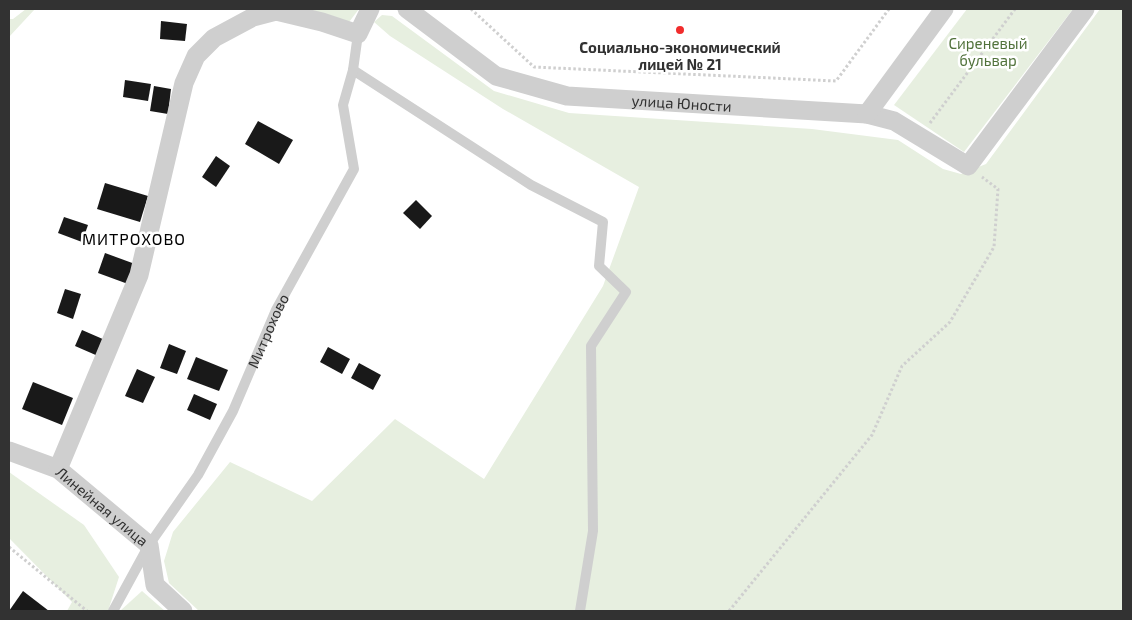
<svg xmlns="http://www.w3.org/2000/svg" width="1132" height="620" viewBox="0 0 1132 620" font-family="'Exo 2',sans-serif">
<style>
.green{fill:#e7efe0}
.building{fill:#191919}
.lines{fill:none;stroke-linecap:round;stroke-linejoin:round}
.path{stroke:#cfcfcf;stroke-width:3;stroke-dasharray:2.5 2.5;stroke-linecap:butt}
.service{stroke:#cfcfcf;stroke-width:10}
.minor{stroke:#cfcfcf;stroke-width:19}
.poi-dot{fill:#f12c2c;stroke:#fff;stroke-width:2}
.labels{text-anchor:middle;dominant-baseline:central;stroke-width:5;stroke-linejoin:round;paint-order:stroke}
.park-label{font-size:15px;fill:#51723b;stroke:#fff}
.poi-label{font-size:15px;font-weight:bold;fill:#323232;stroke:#fff}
.street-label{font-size:15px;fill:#323232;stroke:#fff}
.neighbourhood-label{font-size:16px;letter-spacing:1px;fill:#000;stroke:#fff}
</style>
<rect width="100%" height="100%" fill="#fff"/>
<!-- green -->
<g class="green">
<polygon points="26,9 35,9 9,37 9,19 13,19"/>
<polygon points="293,9 359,9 349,22"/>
<polygon points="967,9 1073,9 964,152 894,105"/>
<polygon points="1100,9 1123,9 1123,611 199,611 169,583 164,561 173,532 230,462 312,501 395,419 484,479 603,286 639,187 503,109 390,36 374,22 382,15 392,16 494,91 569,113 812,129 898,140 943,169 961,174 986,164"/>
<polygon points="9,472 84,525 119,577 108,611 67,611 72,602 9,538"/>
<polygon points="142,591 165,611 120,611"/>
</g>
<!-- building -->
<g class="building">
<polygon points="161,21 187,24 185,41 160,39"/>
<polygon points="125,80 151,84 148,101 123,97"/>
<polygon points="154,86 171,89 168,114 150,111"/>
<polygon points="258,121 293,140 279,164 245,144"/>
<polygon points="216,156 230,166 216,187 202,177"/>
<polygon points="105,183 148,196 140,222 97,209"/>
<polygon points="416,200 432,216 420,229 403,213"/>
<polygon points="64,217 88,225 82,242 58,233"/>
<polygon points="105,253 135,264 128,284 98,273"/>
<polygon points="65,289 81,294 73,319 57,313"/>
<polygon points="82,330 105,340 98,356 75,346"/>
<polygon points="169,344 186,351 177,374 160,368"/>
<polygon points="328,347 350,359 342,374 320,362"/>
<polygon points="196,357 228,370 219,391 187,379"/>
<polygon points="359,363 381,375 373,390 351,378"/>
<polygon points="137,369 155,377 143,403 125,396"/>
<polygon points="33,382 73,398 62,425 22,409"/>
<polygon points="194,394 217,404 210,420 187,410"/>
<polygon points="23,591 49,611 9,611"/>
</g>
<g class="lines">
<!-- path -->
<g class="path">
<polyline points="471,9 534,67 836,81 889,9"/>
<polyline points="930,123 1015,9"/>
<polyline points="9,547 87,611"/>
<polyline points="729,611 872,435 902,366 950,322 994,247 998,189 982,177"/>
</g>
<!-- service -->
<g class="service">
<polyline points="353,70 531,185 603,222 599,266 626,292 591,346 593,531 580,611"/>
<path id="s1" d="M 113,611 L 149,545 L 198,475 L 233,411 L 276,310 L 354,169 L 343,105 L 353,70 L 358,34"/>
</g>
<!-- minor -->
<g class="minor">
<path id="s2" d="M 407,9 L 496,76 L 567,96 L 867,114 L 894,121 L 968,166 L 1085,9"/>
<polyline points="867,114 944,9"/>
<path id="s3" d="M 9,451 L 58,469 L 149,545 L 155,585 L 183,611"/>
<polyline points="58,469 139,275 184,83 196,56 214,38 253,17 276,11 322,22 358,34 370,9"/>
</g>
</g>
<!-- markers -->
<circle class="poi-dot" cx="680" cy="30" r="5"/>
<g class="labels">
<!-- park labels -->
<g class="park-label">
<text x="988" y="43">Сиреневый<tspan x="988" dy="17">бульвар</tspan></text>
</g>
<!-- poi labels -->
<g class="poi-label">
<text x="680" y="47">Социально-экономический<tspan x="680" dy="17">лицей № 21</tspan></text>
</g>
<!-- street labels -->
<g class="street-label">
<text stroke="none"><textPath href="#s2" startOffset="300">улица Юности</textPath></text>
<text stroke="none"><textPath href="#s1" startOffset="321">Митрохово</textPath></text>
<text stroke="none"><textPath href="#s3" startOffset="110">Линейная улица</textPath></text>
</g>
<!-- neighbourhood labels -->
<g class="neighbourhood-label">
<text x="134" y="238">МИТРОХОВО</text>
</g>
</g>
<!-- border -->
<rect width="1132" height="620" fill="none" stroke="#323232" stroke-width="20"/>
</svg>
